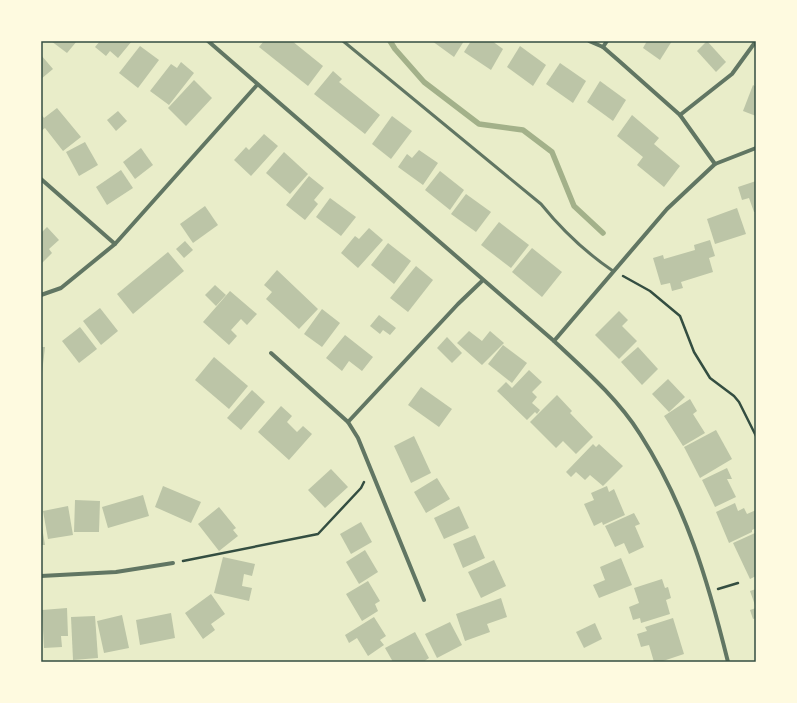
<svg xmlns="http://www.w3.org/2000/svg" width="797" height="703" viewBox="0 0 797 703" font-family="'Alegreya Sans',sans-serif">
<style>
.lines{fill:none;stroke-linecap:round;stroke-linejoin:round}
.stream{stroke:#a3b18a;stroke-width:5.5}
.building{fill:#bcc5a7}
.path{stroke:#344e41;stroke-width:2.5}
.service{stroke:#617663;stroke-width:3}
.minor{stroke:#617663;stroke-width:4}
.neatline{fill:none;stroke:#344e41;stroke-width:1.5}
</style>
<rect width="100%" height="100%" fill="#e9edc9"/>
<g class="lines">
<!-- stream -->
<polyline class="stream" points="390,41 395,49 424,82 479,124 523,130 552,152 574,206 603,233"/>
</g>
<!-- building -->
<g class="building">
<polygon points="51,41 77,41 67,53"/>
<polygon points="100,41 132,41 118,58 110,51 106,56 95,47"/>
<polygon points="264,41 292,41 323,66 308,86 259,47"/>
<polygon points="432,41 464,41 454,57"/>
<polygon points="471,41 492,41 503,49 491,70 464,52"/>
<polygon points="647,41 672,41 660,60 643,48"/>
<polygon points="707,41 726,62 716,72 697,51"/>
<polygon points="140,46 159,60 138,88 119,73"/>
<polygon points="520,46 546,65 533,86 507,67"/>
<polygon points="41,55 53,69 41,79"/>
<polygon points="181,62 194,73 169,105 150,91 171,64 177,68"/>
<polygon points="560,63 586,81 573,103 546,84"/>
<polygon points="333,71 342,79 339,82 380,115 365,134 314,94"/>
<polygon points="194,80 212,98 186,126 168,108"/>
<polygon points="600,81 626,100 613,121 587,102"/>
<polygon points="753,85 756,87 756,116 743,111"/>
<polygon points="57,108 81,137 63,151 45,128 41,131 41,114 44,118"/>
<polygon points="118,111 127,121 116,131 107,120"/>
<polygon points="632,115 659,138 654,144 680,166 664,187 637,165 643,157 617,136"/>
<polygon points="392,116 412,131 391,159 372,144"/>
<polygon points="264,134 278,146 251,176 234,160 246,147 249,150"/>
<polygon points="85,142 98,165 79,176 66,152"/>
<polygon points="141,148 153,165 135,179 123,162"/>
<polygon points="419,150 438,163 423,185 398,167 407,154 412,158"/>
<polygon points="284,152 308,174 290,194 266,173"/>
<polygon points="121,170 133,188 107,205 96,187"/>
<polygon points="440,171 464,190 450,210 425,190"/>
<polygon points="309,176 324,188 314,200 318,204 305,220 286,205"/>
<polygon points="756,181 756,212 754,212 749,198 742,200 738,187"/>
<polygon points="466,194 491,212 476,232 451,214"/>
<polygon points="330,198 356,217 341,236 316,217"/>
<polygon points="205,206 218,225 193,243 180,224"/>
<polygon points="737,208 746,234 715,244 707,219"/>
<polygon points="499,222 529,245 511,268 481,245"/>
<polygon points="47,227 59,240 49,249 52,253 41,264 41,233"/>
<polygon points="369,228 383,240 358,268 341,253 355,236 359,239"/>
<polygon points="710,240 715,256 709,258 713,272 681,282 683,288 672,291 670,283 661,285 653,258 663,255 664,259 695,250 694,245"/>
<polygon points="185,241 193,250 184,258 176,249"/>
<polygon points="388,243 411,261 394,284 371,265"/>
<polygon points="532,248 562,272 542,297 512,272"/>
<polygon points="168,252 184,271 133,314 117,294"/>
<polygon points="416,266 433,280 408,312 390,298"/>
<polygon points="277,270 318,309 299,329 266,299 272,292 264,285"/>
<polygon points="215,285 226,295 216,306 205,295"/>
<polygon points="230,291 257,314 247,325 241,319 231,330 237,336 229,345 203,322"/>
<polygon points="100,308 118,331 101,345 83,321"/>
<polygon points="322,309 340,323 322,347 304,334"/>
<polygon points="619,311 628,320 622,326 637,341 619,359 595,335"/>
<polygon points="379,315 396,328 390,335 383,330 380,334 370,326"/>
<polygon points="80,327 97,349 79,363 62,341"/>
<polygon points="469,331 482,341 490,331 504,343 482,365 457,343"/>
<polygon points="345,335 373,357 362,371 349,361 342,371 326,358"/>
<polygon points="447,337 462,353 452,363 437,348"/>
<polygon points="503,345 527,363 512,383 488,364"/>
<polygon points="41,347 45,347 42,373 41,373"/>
<polygon points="638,347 658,369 642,385 621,362"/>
<polygon points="214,357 248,386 229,409 195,380"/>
<polygon points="529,370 542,382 532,392 537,397 532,403 540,410 537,414 535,412 527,420 497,391 506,382 512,388"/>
<polygon points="668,379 685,397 669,412 652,394"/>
<polygon points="421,387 452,409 439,427 408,405"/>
<polygon points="252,390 265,402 241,430 227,418"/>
<polygon points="557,395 572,411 570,413 593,437 576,454 563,441 556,448 530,422"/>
<polygon points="690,399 697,411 693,414 705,433 683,446 664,416"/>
<polygon points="281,406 292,416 287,422 297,432 303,426 312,434 289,460 258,432"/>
<polygon points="716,430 732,459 700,478 684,447"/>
<polygon points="414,436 431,473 411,483 394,446"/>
<polygon points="593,444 596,447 599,444 623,466 603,486 590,475 585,480 576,472 571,477 566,472"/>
<polygon points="727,468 732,479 727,479 736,497 715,507 702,480"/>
<polygon points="331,469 348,487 325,508 308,490"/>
<polygon points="437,478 450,499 426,513 414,492"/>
<polygon points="163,486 201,502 191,523 155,507"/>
<polygon points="607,486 609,492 614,489 625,515 603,525 602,522 594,526 584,504 594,500 591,493"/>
<polygon points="143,495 149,516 108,528 102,507"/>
<polygon points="75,500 100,501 99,532 74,532"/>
<polygon points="735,503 738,511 744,508 747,514 756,510 756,528 752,530 752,532 729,543 716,512"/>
<polygon points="68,506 73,535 48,539 43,511"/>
<polygon points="459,506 469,528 444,539 434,518"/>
<polygon points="219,507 236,528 233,530 238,536 219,551 198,524"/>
<polygon points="634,513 640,524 635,526 644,547 629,554 624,543 615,547 605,526"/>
<polygon points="41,521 45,545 41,545"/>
<polygon points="361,522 372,542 351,554 340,534"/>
<polygon points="755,533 756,576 750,579 733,543"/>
<polygon points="475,535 485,558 463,568 453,544"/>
<polygon points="365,550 378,572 359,584 346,562"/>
<polygon points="223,557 255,564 252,576 244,574 242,586 252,588 249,601 214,593"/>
<polygon points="621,558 632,585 599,598 593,585 605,580 600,567"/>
<polygon points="494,560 506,586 481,598 468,572"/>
<polygon points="662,579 665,588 668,587 671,598 666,600 670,614 641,623 640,618 633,620 629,607 639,603 634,588"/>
<polygon points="368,581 380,601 375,604 378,611 362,621 346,594"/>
<polygon points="756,589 756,618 753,619 750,610 756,608 750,591"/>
<polygon points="211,594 225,614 211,624 215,630 203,639 185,613"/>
<polygon points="501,598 507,617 487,624 490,632 465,641 456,614"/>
<polygon points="67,608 68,636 61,636 62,647 44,648 42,610"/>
<polygon points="171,613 175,638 140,645 136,620"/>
<polygon points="122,615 129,648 104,653 97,621"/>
<polygon points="95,616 98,658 73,660 71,617"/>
<polygon points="374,617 386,636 380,640 384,645 368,656 357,638 349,643 345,635"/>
<polygon points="673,618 684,654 660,662 654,662 649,645 641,647 637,634 647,631 645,627"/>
<polygon points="450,622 462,645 437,658 425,634"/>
<polygon points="595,623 602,639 584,648 576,632"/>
<polygon points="415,632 429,658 423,662 393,662 385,648"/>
</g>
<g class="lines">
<!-- path -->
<g class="path">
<polyline points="623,276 650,291 680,316 694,352 710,378 734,396 739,402 756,436"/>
<polyline points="183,561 318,534 361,488 364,482"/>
<polyline points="718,589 738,583"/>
</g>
<!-- service -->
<path class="service" d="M 343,41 L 541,204 C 562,230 585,252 613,271"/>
<!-- minor -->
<g class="minor">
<path d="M 208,41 L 554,341 C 585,370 618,399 640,434 C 686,506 708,581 728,662"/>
<polyline points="589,41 603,47 618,60 680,115 715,164"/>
<polyline points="603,47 607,41"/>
<polyline points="680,115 732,74 756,41"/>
<polyline points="41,179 115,244"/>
<polyline points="41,295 61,288 115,244 257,85"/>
<polyline points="554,341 667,209 715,164 756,148"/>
<polyline points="271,353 348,422 358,438 424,600"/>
<polyline points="348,422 458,304 482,281"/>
<polyline points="41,576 116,572 173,563"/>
</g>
</g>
<!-- border -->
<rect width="797" height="703" fill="none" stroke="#fefae0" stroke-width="84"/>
<rect x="42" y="42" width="713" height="619" class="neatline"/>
</svg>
